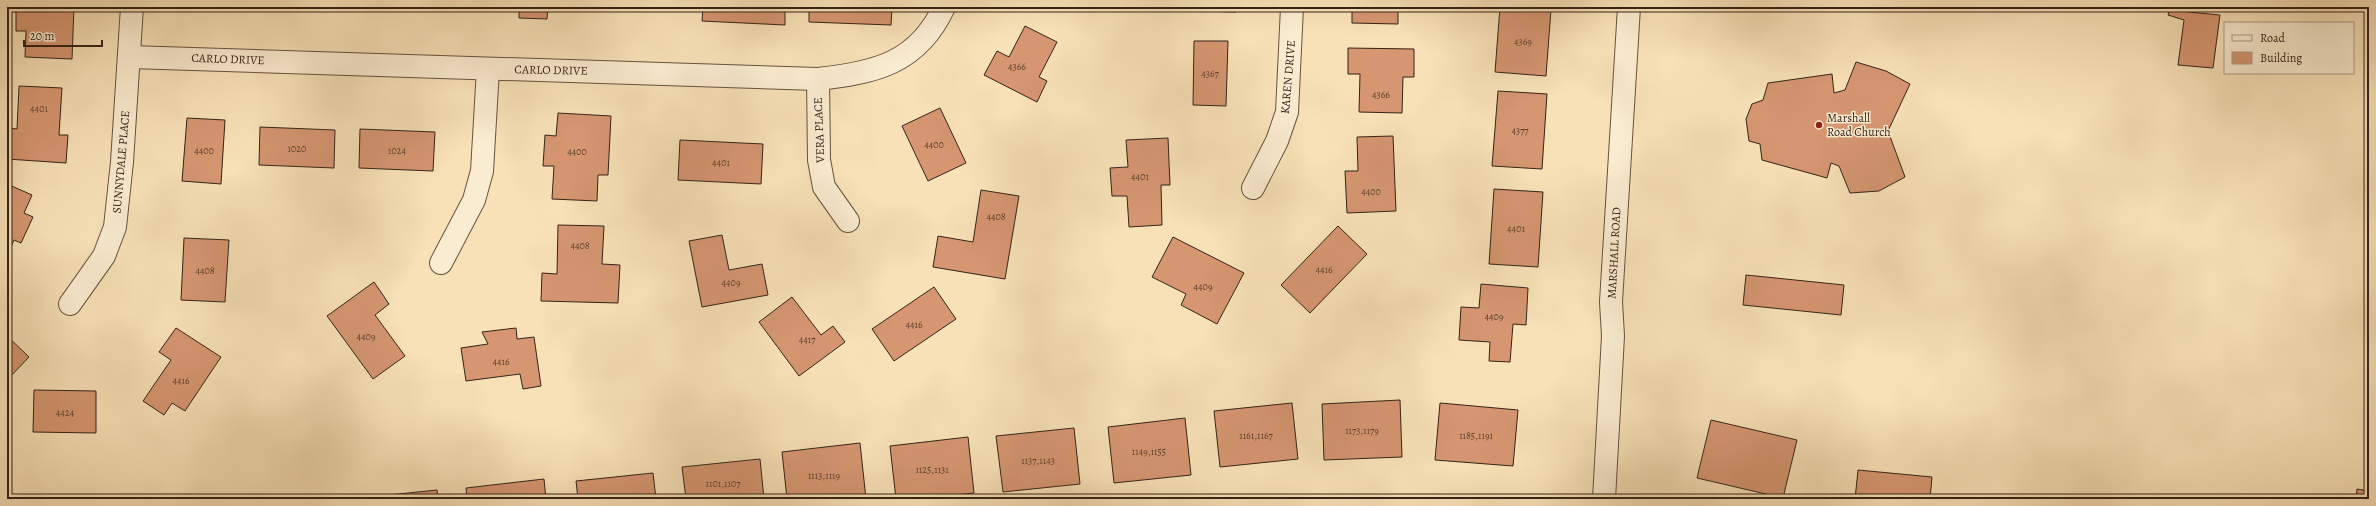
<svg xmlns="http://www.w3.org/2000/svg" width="2376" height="506" viewBox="0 0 2376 506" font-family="Alegreya,serif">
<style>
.building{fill:#d59671;stroke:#342319}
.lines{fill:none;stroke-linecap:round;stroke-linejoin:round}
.minor-casing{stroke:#655240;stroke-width:24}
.minor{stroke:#faecd0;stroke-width:22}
.poi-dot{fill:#8f2418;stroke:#faecd0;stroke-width:1.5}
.labels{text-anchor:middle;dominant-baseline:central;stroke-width:3;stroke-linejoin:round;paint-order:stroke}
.number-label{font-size:10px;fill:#5c402f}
.street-label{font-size:12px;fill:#342319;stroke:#faecd0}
.poi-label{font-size:12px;fill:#342319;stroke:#faecd0;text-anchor:start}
</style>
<rect width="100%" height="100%" fill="#f8e1b7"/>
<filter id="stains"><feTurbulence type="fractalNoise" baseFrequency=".005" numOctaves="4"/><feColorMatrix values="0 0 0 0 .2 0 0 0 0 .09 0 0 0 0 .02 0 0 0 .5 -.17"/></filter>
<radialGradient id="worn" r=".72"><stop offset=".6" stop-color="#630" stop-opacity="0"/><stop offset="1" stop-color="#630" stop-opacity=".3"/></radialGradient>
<!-- building -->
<g class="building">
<polygon points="16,7 74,7 72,59 25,57 26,31 16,31"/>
<polygon points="377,7 467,7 466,11"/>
<polygon points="519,7 548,7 547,19 519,18"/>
<polygon points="703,7 785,7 785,25 702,21"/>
<polygon points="809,7 892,7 891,25 809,22"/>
<polygon points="1196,7 1236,7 1236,12 1196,11"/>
<polygon points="1352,7 1398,7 1398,24 1352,23"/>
<polygon points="1500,7 1551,9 1546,76 1495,72"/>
<polygon points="2170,7 2190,7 2188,12 2220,15 2213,68 2178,65 2184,20 2168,15"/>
<polygon points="1025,26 1057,42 1039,77 1047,81 1037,102 984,75 997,51 1009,57"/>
<polygon points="1194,41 1228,41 1226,106 1193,105"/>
<polygon points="1348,48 1414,49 1414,77 1403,77 1402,113 1359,112 1360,74 1348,74"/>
<polygon points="1856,62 1886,71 1910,84 1888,131 1905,177 1879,191 1850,193 1839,166 1831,163 1827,178 1762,160 1760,144 1749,141 1746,119 1752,104 1763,100 1768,83 1832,74 1834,93 1845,90"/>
<polygon points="19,86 62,88 59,135 68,135 66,163 7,159 7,128 17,129"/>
<polygon points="1498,91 1547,94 1542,169 1492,166"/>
<polygon points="940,108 966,163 928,181 902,126"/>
<polygon points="558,113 611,116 608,175 598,175 597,201 552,199 554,166 543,166 545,135 556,136"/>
<polygon points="187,118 225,120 221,184 182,181"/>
<polygon points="260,127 335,130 334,168 259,165"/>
<polygon points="360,129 435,132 433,171 359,168"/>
<polygon points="1393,136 1396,211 1347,213 1345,171 1358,171 1357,137"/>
<polygon points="1168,138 1170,185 1161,185 1162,225 1129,227 1127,196 1112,196 1110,168 1128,167 1126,140"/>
<polygon points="680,140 763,144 761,184 678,180"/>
<polygon points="7,184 32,195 24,213 33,217 21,243 14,240 7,256"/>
<polygon points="1494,189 1543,192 1538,267 1489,264"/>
<polygon points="981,190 1019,196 1005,279 933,267 938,236 973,242"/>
<polygon points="558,225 604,226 602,264 620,265 618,303 541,301 542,273 557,274"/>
<polygon points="1338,226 1367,254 1310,313 1281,285"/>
<polygon points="722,235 729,270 762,264 768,295 702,307 689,241"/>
<polygon points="1173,237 1244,273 1217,324 1181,305 1186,294 1152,277"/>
<polygon points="184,238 229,240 225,302 181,300"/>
<polygon points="1746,275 1844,285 1841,315 1743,305"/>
<polygon points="374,282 389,304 375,315 405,356 373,379 327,316"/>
<polygon points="1481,284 1528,288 1526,325 1513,324 1510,362 1489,361 1490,342 1459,340 1461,307 1479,308"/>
<polygon points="934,287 956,319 894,361 872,329"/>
<polygon points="792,297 821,335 833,326 845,342 799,376 759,322"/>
<polygon points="176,328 221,357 185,411 172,403 164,415 143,401 171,360 159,352"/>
<polygon points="516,328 517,339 534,337 541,386 523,389 520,374 466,381 461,348 488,344 482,332"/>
<polygon points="7,336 29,357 7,380"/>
<polygon points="34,390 96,391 96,433 33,432"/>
<polygon points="1400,400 1402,457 1324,460 1322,404"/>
<polygon points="1292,403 1298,459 1220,467 1214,411"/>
<polygon points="1440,403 1518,410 1513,466 1435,460"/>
<polygon points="1185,418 1191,475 1114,483 1108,427"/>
<polygon points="1711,420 1797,440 1783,498 1697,478"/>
<polygon points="1074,428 1080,484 1003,492 996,436"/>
<polygon points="968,437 974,493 919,499 896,499 890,446"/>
<polygon points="860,443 866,499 787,499 782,452"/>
<polygon points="760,459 764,499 686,499 682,467"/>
<polygon points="1858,470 1932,477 1930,499 1855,499"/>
<polygon points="653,473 656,499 578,499 576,481"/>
<polygon points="544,479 546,499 467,499 466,488"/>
<polygon points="2357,489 2369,491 2369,499 2356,499"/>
<polygon points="437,490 438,499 360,499 360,498"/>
</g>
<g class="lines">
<!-- minor casing -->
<g class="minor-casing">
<g id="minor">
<path d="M 130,57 L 818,79 C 875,73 918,63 944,7"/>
<polyline points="818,79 819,160 824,187 848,221"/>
<polyline points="1253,188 1277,141 1287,112 1292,7"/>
<polyline points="441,263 474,200 482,171 488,69"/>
<polyline points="70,304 104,256 115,227 122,162 132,7"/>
<polyline points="1604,499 1613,336 1611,302 1629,7"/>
</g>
</g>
<!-- minor -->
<use href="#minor" class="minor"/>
</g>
<!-- markers -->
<circle class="poi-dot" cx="1819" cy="125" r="4"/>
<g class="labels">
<!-- number labels -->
<g class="number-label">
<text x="1523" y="41">4369</text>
<text x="1017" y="66">4366</text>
<text x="1210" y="73">4367</text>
<text x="1381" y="94">4366</text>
<text x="39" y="108">4401</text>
<text x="1520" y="130">4377</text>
<text x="934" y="144">4400</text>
<text x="297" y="148">1020</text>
<text x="204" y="150">4400</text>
<text x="397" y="150">1024</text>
<text x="577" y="151">4400</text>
<text x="721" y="162">4401</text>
<text x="1140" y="176">4401</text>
<text x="1371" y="191">4400</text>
<text x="996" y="216">4408</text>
<text x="1516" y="228">4401</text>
<text x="580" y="245">4408</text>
<text x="1324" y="269">4416</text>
<text x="205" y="270">4408</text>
<text x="731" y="282">4409</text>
<text x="1203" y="286">4409</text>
<text x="1494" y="316">4409</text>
<text x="914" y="324">4416</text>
<text x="366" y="336">4409</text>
<text x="807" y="339">4417</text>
<text x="501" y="361">4416</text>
<text x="181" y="380">4416</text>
<text x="65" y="412">4424</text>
<text x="1362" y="430">1173,1179</text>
<text x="1256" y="435">1161,1167</text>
<text x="1476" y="435">1185,1191</text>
<text x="1149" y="451">1149,1155</text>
<text x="1038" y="460">1137,1143</text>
<text x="932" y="469">1125,1131</text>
<text x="824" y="475">1113,1119</text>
<text x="723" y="483">1101,1107</text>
</g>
<!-- street labels -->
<g class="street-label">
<text transform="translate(228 59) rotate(2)">CARLO DRIVE</text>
<text transform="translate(551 70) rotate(1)">CARLO DRIVE</text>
<text transform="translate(1288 77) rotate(-85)">KAREN DRIVE</text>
<text transform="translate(819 130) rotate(-92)">VERA PLACE</text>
<text transform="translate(121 162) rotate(-85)">SUNNYDALE PLACE</text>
<text transform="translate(1614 253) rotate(-87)">MARSHALL ROAD</text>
</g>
<!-- poi labels -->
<g class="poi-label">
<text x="1827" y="118">Marshall<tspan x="1827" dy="14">Road Church</tspan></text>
</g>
</g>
<!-- margin -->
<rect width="2376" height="506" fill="none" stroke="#f8e1b7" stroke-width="24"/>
<rect x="8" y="8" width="2360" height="490" fill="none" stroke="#342319" stroke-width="2"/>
<rect x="12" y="12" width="2352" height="482" fill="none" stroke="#342319"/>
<!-- legend -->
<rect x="2224" y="22" width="130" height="52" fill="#faecd0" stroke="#ab9c87"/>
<rect x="2232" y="35" width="20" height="6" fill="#faecd0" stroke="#ab9c87"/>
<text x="2260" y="42" font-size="12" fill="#342319">Road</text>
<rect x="2232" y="52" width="20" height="12" fill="#d59671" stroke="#ab9c87"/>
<text x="2260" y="62" font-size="12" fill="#342319">Building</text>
<!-- scale -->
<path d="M24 40v6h78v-6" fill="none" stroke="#342319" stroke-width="2"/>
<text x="30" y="40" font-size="12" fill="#342319" stroke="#faecd0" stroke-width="3" paint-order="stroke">20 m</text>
<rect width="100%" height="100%" filter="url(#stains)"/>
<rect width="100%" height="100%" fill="url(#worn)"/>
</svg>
